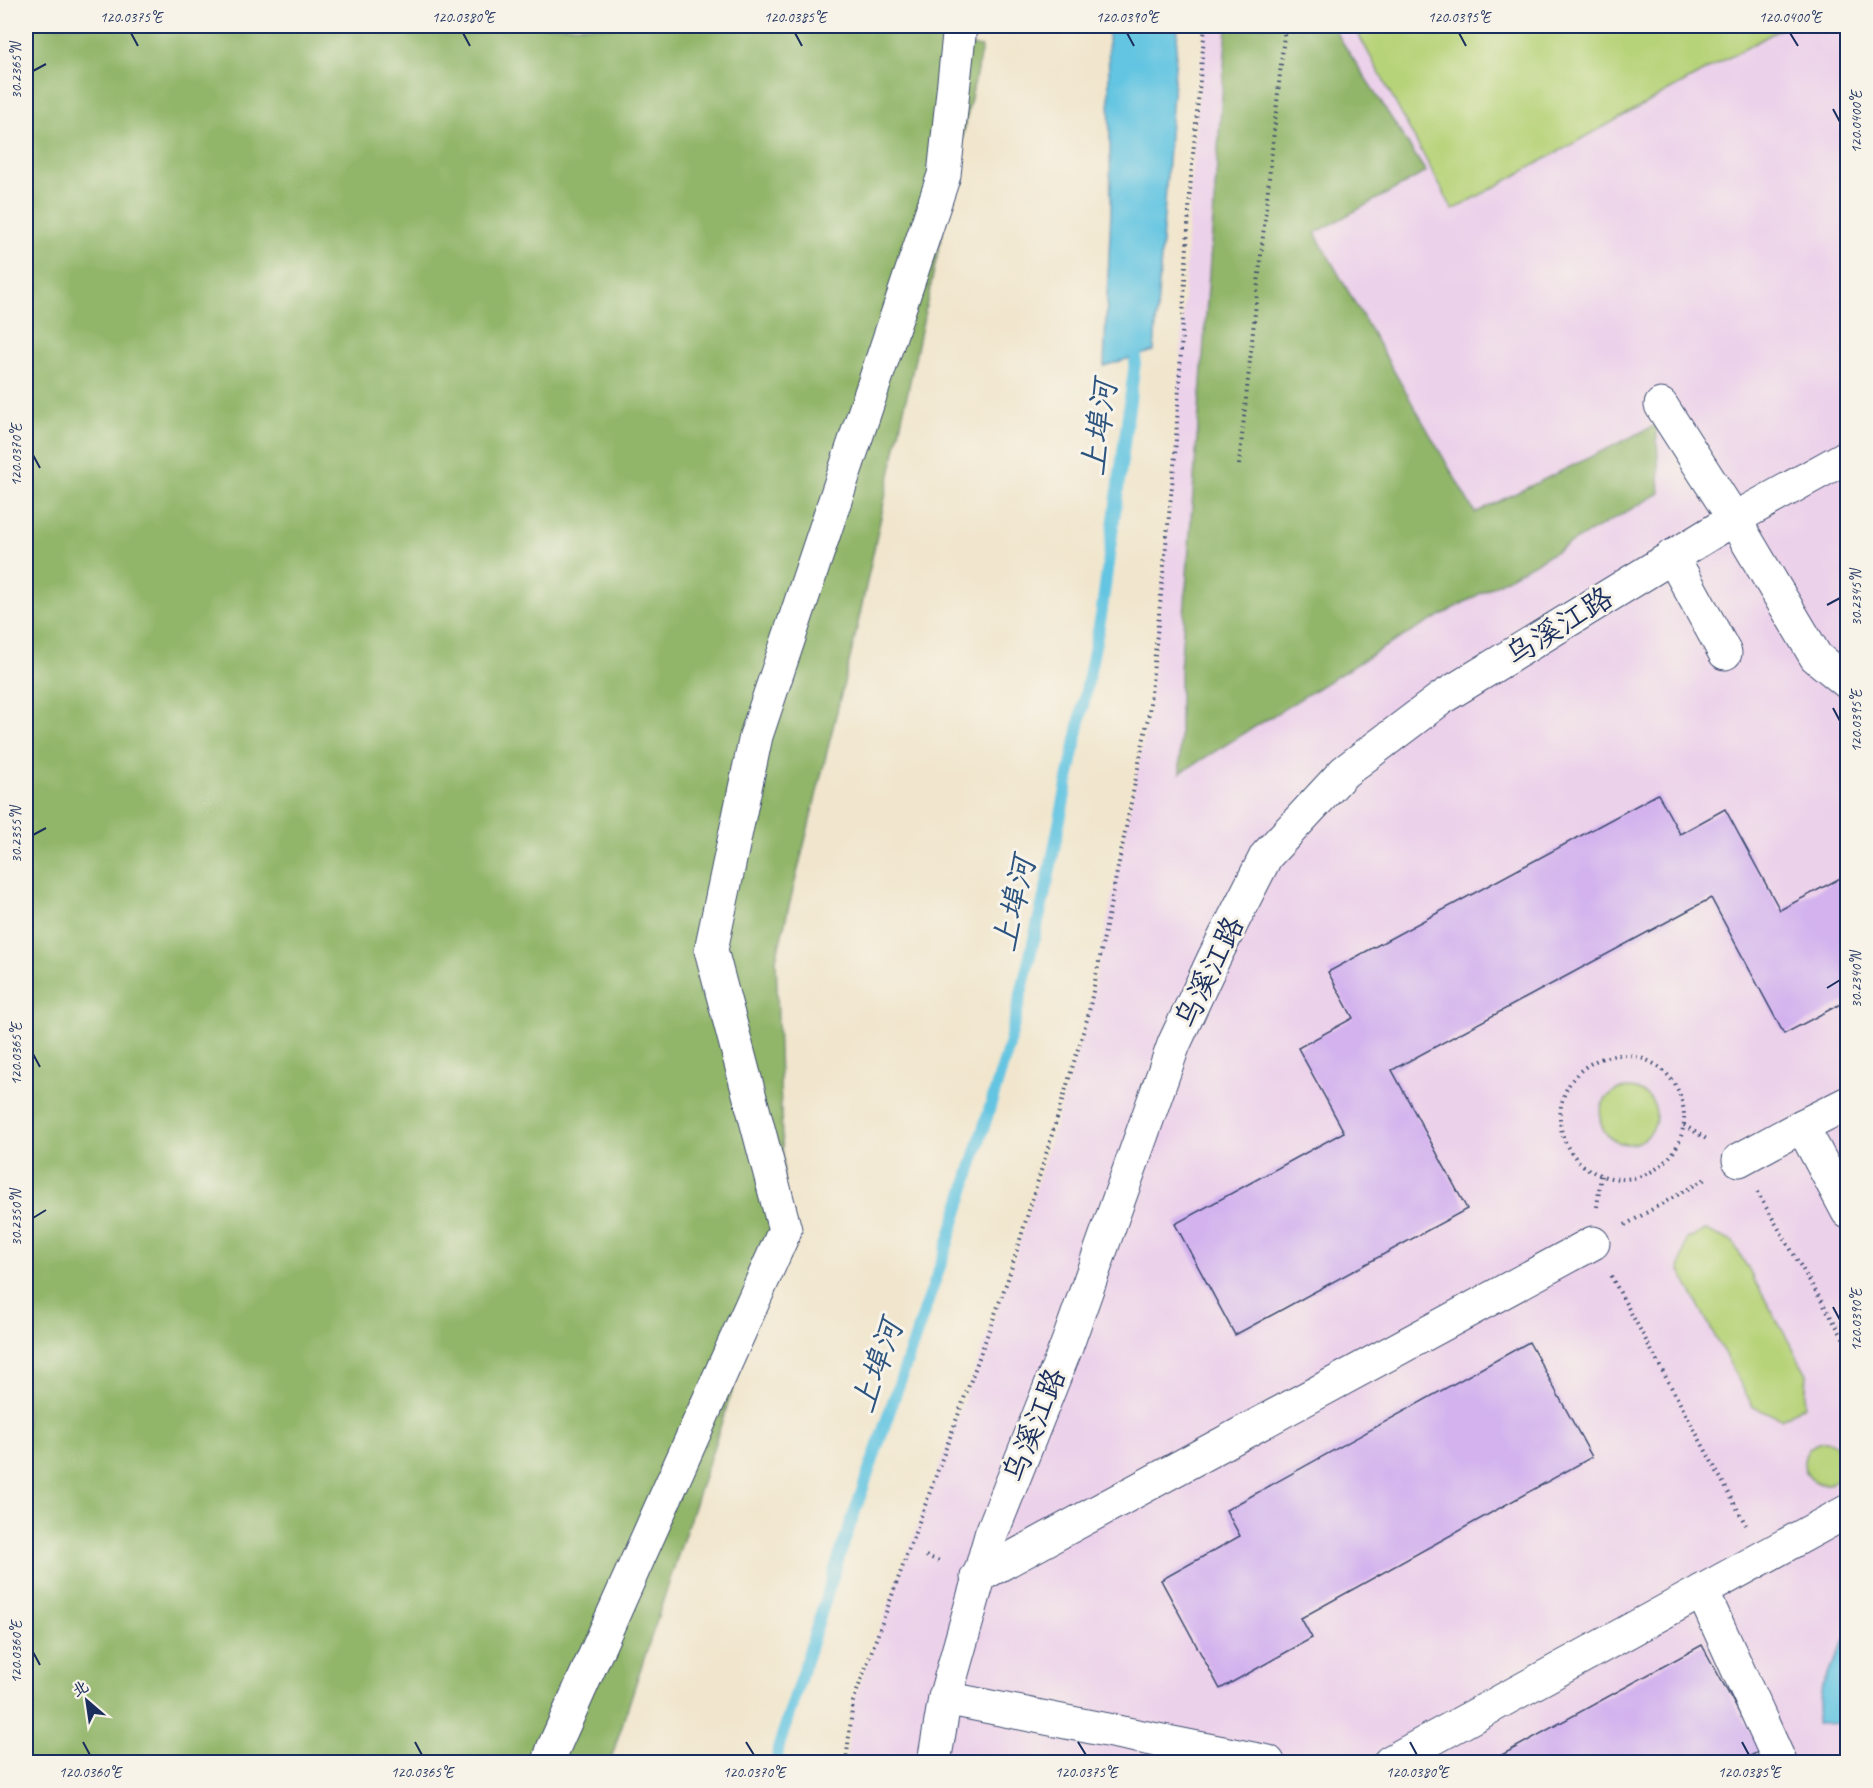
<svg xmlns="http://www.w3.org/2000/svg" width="1873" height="1788" viewBox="0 0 1873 1788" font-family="Caveat,'LXGW WenKai TC',sans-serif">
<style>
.built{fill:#ecd1ea}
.green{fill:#b7d379;stroke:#69816c;stroke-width:1.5}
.forest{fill:#91b569;stroke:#567264;stroke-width:1.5}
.water{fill:#63c5e1;stroke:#3f7aa0;stroke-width:1.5}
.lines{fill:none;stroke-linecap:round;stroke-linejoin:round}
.stream{stroke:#63c5e1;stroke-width:12}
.building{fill:#d3b2ee}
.minor-casing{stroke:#3b4a6f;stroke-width:35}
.path{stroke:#3b4a6f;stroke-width:4;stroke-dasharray:1.5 4.5;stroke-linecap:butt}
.minor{stroke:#fff;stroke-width:33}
.ticks{fill:none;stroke:#1b2f5e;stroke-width:2}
.labels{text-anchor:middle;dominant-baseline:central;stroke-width:6;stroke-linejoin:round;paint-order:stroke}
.street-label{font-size:30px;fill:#1b2f5e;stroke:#f7f3e8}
.water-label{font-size:32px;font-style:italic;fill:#2d547f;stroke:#f7f3e8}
.neatline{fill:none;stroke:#1b2f5e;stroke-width:2}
.ticks-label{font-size:15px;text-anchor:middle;fill:#1b2f5e}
</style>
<rect width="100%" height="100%" fill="#f7f3e8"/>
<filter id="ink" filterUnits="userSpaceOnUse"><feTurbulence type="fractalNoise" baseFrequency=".0167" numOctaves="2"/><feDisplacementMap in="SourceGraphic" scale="12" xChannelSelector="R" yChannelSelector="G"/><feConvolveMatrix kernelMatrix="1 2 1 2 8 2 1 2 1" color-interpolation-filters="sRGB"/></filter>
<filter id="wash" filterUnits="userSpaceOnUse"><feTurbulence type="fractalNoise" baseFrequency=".008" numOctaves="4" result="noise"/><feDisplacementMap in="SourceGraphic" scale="24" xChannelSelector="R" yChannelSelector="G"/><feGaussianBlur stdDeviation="1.35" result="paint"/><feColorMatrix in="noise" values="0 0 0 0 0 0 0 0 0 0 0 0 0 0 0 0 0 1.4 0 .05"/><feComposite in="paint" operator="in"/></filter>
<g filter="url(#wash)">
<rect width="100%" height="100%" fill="#f1e6cd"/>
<!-- built -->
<polygon class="built" points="1205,26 1847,26 1847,1762 846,1762 853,1702 1009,1276 1088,1016 1149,713 1175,456 1191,176"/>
<!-- green -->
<g class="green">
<polygon points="1354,26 1786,26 1453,210"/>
<circle cx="1628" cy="1116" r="28"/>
<polygon points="1706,1230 1733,1242 1807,1374 1805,1405 1782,1419 1753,1407 1679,1269 1687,1239"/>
<circle cx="1825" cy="1463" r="21"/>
</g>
<!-- forest -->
<g class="forest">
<polygon points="26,26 861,26 982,47 854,642 776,959 785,1230 610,1762 26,1762"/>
<polygon points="1227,26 1332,26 1426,172 1315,233 1475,513 1656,425 1660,493 1381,649 1180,773 1180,671"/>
</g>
<!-- water -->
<g class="water">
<polygon points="1108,26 1178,26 1154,351 1104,366 1111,210"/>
<polygon points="1847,1636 1847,1723 1816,1724 1822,1686"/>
</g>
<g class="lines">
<!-- stream -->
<polyline class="stream" points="777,1762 778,1749 840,1554 945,1252 1008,1049 1047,884 1101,616 1138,340"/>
</g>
<g id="blocks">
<!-- building -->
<g class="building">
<polygon points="1658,794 1680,834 1725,809 1780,910 1848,874 1848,1000 1784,1034 1711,898 1392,1070 1467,1209 1235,1335 1175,1224 1344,1132 1298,1048 1353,1018 1328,972"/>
<polygon points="1529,1342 1592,1457 1301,1618 1312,1638 1220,1689 1161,1580 1240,1536 1226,1510"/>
<polygon points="1702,1645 1760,1751 1739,1762 1489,1762"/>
</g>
</g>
</g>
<g filter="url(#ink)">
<use href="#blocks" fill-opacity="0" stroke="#3b4a6f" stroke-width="1.5"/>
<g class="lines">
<!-- minor casing -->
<g class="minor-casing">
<g id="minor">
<polyline points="1661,405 1734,519 1816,657 1848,683"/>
<polyline points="1672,556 1725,653"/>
<polyline points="1848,1103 1802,1126 1848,1212"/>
<polyline points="1739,1160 1802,1126"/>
<polyline points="977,1577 1593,1243"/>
<polyline points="1702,1591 1780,1762"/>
<polyline points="945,1698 1268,1762"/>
<polyline points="549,1762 553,1749 785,1230 711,950 756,736 944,175 960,26"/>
<polyline points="934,1762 945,1698 991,1535 1067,1345 1174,1044 1214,958 1266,856 1344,772 1443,697 1734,519 1848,456"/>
<polyline points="1390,1762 1848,1511"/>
</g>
</g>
<!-- path -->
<g class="path">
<polyline points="1239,465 1285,26"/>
<circle cx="1622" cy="1117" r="62"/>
<polyline points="1684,1125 1708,1140"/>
<polyline points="1757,1192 1848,1346"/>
<polyline points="1597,1207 1601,1175"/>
<polyline points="1625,1225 1707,1178"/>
<polyline points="1611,1276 1746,1525"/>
<polyline points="926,1556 942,1562"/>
<polyline points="846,1762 853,1702 1009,1276 1088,1016 1149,713 1175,456 1191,176 1205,26"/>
</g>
<!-- minor -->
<use href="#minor" class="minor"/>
</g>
</g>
<!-- ticks -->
<path class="ticks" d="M 131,33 L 138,46M 463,33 L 470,46M 795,33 L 802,46M 1127,33 L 1134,46M 1459,33 L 1466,46M 1790,33 L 1798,46M 33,71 L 46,64M 1833,109 L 1840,122M 33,455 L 40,468M 1827,605 L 1840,598M 1833,708 L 1840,721M 33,835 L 46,828M 1827,988 L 1840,980M 33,1054 L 40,1067M 33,1218 L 46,1210M 1833,1307 L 1840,1320M 33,1652 L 40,1665M 83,1742 L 90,1755M 415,1742 L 422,1755M 746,1742 L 754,1755M 1078,1742 L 1086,1755M 1410,1742 L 1417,1755M 1742,1742 L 1749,1755"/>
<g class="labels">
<!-- street labels -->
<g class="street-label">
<text transform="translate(1559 626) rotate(-32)">乌溪江路</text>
<text transform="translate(1209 972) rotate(-64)">乌溪江路</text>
<text transform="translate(1034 1425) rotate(-68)">乌溪江路</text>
</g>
<!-- water labels -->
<g class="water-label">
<text transform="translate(1099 428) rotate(-82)">上埠河</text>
<text transform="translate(1014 904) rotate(-77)">上埠河</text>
<text transform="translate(877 1366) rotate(-71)">上埠河</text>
</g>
</g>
<!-- margin -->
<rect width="1873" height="1788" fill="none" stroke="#f7f3e8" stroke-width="66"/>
<!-- north arrow -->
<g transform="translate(87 1701) rotate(331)" stroke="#f7f3e8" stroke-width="4.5" paint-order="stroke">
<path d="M0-4.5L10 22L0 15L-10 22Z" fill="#1b2f5e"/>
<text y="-9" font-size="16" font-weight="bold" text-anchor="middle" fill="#1b2f5e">北</text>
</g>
<rect x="33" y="33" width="1807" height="1722" class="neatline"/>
<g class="ticks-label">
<text x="131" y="22">120.0375°E</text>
<text x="463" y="22">120.0380°E</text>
<text x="795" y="22">120.0385°E</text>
<text x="1127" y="22">120.0390°E</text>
<text x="1459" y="22">120.0395°E</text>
<text x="1790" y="22">120.0400°E</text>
<text transform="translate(16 71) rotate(-90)" y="5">30.2365°N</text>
<text transform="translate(1856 122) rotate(-90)" y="5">120.0400°E</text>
<text transform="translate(16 455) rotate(-90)" y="5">120.0370°E</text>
<text transform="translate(1856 598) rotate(-90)" y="5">30.2345°N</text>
<text transform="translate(1856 721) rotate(-90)" y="5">120.0395°E</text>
<text transform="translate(16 835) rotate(-90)" y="5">30.2355°N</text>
<text transform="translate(1856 980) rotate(-90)" y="5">30.2340°N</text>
<text transform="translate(16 1054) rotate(-90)" y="5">120.0365°E</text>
<text transform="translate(16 1218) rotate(-90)" y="5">30.2350°N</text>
<text transform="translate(1856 1320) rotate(-90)" y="5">120.0390°E</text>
<text transform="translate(16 1652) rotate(-90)" y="5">120.0360°E</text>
<text x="90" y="1777">120.0360°E</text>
<text x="422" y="1777">120.0365°E</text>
<text x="754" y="1777">120.0370°E</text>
<text x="1086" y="1777">120.0375°E</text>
<text x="1417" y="1777">120.0380°E</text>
<text x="1749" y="1777">120.0385°E</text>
</g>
</svg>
